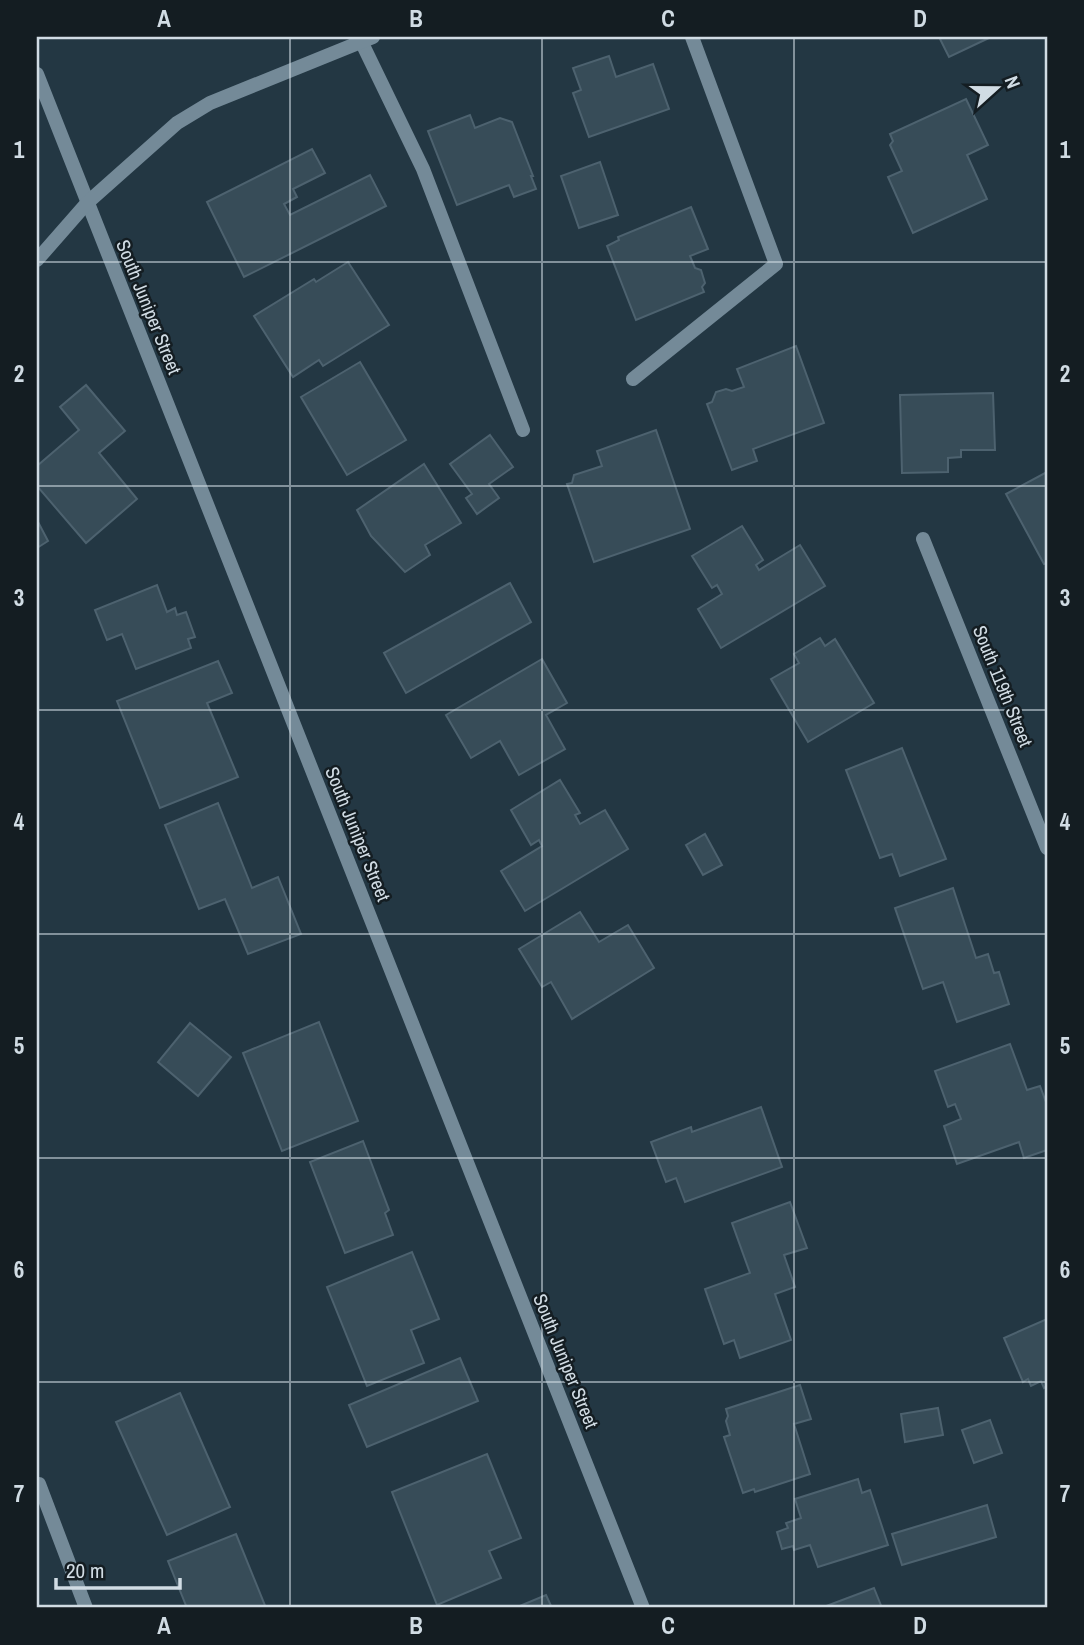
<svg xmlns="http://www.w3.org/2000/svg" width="1084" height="1645" viewBox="0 0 1084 1645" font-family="'Archivo Narrow',sans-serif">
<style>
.building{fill:#374c58;stroke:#4d626f;stroke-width:2}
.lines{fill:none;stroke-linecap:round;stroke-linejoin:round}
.service{stroke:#748a98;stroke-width:14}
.minor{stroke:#748a98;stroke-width:14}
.grid{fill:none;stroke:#d1dce4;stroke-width:2;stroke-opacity:0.55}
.labels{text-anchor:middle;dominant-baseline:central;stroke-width:5;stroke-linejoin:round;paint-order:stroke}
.street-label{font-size:19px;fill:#d1dce4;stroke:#141d22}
.neatline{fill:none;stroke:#d1dce4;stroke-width:2.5}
.grid-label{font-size:23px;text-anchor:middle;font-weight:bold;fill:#d1dce4}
</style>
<rect width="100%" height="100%" fill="#233743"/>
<!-- building -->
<g class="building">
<polygon points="939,37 991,37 949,57"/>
<polygon points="609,56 616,77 653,64 669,109 589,137 573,93 581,90 573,68"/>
<polygon points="966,99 988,145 967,155 987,199 913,233 888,177 902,171 890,145 893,141 890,134"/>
<polygon points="470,115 475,128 500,118 512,122 533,176 531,176 536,189 514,197 509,185 457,205 428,131"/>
<polygon points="312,149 325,173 293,189 297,197 284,204 290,215 370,175 386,206 244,277 207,202"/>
<polygon points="600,162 618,215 579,228 561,176"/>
<polygon points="691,207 708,249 690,256 695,268 701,270 705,283 702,287 704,292 636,320 607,246 619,240 618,237"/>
<polygon points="348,262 389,325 323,366 319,360 293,377 254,316 314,279 316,282"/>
<polygon points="796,346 824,423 753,449 757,461 732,470 707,404 712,402 716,392 726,389 732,391 744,387 737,369"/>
<polygon points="360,362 406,440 347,475 301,397"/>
<polygon points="86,385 125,431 99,453 137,499 86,543 37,486 37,466 79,430 60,407"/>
<polygon points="993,393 995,450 961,450 961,457 948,458 948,472 902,473 900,395"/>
<polygon points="656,430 690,529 594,562 567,484 572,483 574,475 602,466 597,451"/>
<polygon points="490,435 513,467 489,484 499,498 477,514 466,498 472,494 450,464"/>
<polygon points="424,464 461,523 425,545 430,555 405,572 371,536 357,510"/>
<polygon points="1047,472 1047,563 1044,564 1006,494"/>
<polygon points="37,520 48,541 37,548"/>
<polygon points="742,526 763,560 756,565 759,570 800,545 825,586 721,648 698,609 722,594 717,585 712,588 692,556"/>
<polygon points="510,583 531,622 406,693 384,653"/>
<polygon points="157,585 167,612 175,608 177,615 186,612 195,637 188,639 191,648 136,669 122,634 107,640 95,610"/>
<polygon points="820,638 825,646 835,639 874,703 808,742 771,679 799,663 794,654"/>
<polygon points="542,659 567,703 546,715 565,749 519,775 500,741 471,758 446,715"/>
<polygon points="218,661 232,693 207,703 238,777 160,808 117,701"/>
<polygon points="902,748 946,859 900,876 892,854 880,858 846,770"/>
<polygon points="560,780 580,813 575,815 580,824 605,810 628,849 525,911 501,871 542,846 539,840 531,845 511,810"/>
<polygon points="218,803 252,888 278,877 301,934 248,954 225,899 199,909 165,825"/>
<polygon points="705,834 722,865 703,875 686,845"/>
<polygon points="953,888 976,958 988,954 994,973 999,972 1009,1004 957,1022 943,982 923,989 895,908"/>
<polygon points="580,912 599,942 628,925 654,968 572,1019 551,982 542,987 519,949"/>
<polygon points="319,1022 358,1121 282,1151 243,1053"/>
<polygon points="190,1023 231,1057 198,1096 158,1062"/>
<polygon points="1010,1044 1027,1090 1040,1086 1047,1105 1047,1150 1024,1158 1019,1142 957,1164 944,1126 961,1119 955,1104 948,1107 935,1071"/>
<polygon points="761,1107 782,1167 685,1202 676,1178 666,1182 651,1142 691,1127 692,1132"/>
<polygon points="363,1141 389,1210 385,1213 393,1235 345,1253 310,1162"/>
<polygon points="790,1202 807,1248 784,1255 795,1287 775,1294 791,1340 740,1358 734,1340 724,1344 705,1289 750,1273 732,1223"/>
<polygon points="412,1252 439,1319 411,1330 424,1363 367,1386 327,1287"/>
<polygon points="1047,1319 1047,1386 1044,1388 1041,1381 1031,1386 1028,1379 1023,1382 1004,1338"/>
<polygon points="460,1358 478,1401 367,1447 349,1405"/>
<polygon points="800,1385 811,1419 794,1424 810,1474 755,1492 754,1489 743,1493 724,1437 730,1435 726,1421 728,1416 726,1409"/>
<polygon points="180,1393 230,1507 167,1535 116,1422"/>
<polygon points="938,1408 943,1435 905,1442 901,1414"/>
<polygon points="990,1420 1002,1453 974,1463 962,1430"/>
<polygon points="487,1454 521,1538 489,1551 501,1578 437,1605 392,1492"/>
<polygon points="858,1479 862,1493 870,1490 888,1545 818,1567 810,1545 794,1550 793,1546 782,1549 777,1532 788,1528 786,1523 801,1518 795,1499"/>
<polygon points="987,1505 996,1537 902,1565 892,1534"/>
<polygon points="236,1534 266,1608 187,1608 168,1561"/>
<polygon points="874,1588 882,1608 821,1608"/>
<polygon points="546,1595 552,1608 515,1608"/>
</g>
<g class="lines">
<!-- service -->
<g class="service">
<polyline points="361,41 423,169 523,430"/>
<polyline points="633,379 776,264 692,37"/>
</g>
<!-- minor -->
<g class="minor">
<polyline points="37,74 643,1608"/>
<polyline points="37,260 87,203 177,123 210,103 373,37"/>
<polyline points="923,539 1047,848"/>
<polyline points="39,1484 86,1608"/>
</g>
</g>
<!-- grid -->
<path class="grid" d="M 290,37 L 290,1608M 542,37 L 542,1608M 794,37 L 794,1608M 37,262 L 1047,262M 37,486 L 1047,486M 37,710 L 1047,710M 37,934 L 1047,934M 37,1158 L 1047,1158M 37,1382 L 1047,1382"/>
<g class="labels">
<!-- street labels -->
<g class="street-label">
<text transform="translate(149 307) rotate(68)">South Juniper Street</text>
<text transform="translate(1003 686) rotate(68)">South 119th Street</text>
<text transform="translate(358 834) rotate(68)">South Juniper Street</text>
<text transform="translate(566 1361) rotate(68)">South Juniper Street</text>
</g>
</g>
<!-- border -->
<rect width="1084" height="1645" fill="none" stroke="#141d22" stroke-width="77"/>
<!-- north arrow -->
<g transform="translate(997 88) rotate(69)" stroke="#141d22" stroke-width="5" paint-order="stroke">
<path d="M0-5L12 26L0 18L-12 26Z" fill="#d1dce4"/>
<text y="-10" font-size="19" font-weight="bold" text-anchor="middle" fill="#d1dce4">N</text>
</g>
<!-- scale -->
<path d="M56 1578v10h124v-10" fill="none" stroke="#d1dce4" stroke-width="3.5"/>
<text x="66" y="1578" font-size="21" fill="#d1dce4" stroke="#141d22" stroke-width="5" paint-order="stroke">20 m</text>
<rect x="38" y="38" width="1008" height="1568" class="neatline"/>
<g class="grid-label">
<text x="164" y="27">A</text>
<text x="416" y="27">B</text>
<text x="668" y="27">C</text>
<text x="920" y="27">D</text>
<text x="19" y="158">1</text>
<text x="1065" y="158">1</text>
<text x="19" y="382">2</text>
<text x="1065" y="382">2</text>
<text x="19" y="606">3</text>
<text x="1065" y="606">3</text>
<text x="19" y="830">4</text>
<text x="1065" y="830">4</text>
<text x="19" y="1054">5</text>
<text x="1065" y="1054">5</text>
<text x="19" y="1278">6</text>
<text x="1065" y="1278">6</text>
<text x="19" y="1502">7</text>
<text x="1065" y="1502">7</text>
<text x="164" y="1634">A</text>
<text x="416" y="1634">B</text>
<text x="668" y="1634">C</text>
<text x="920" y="1634">D</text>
</g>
</svg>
